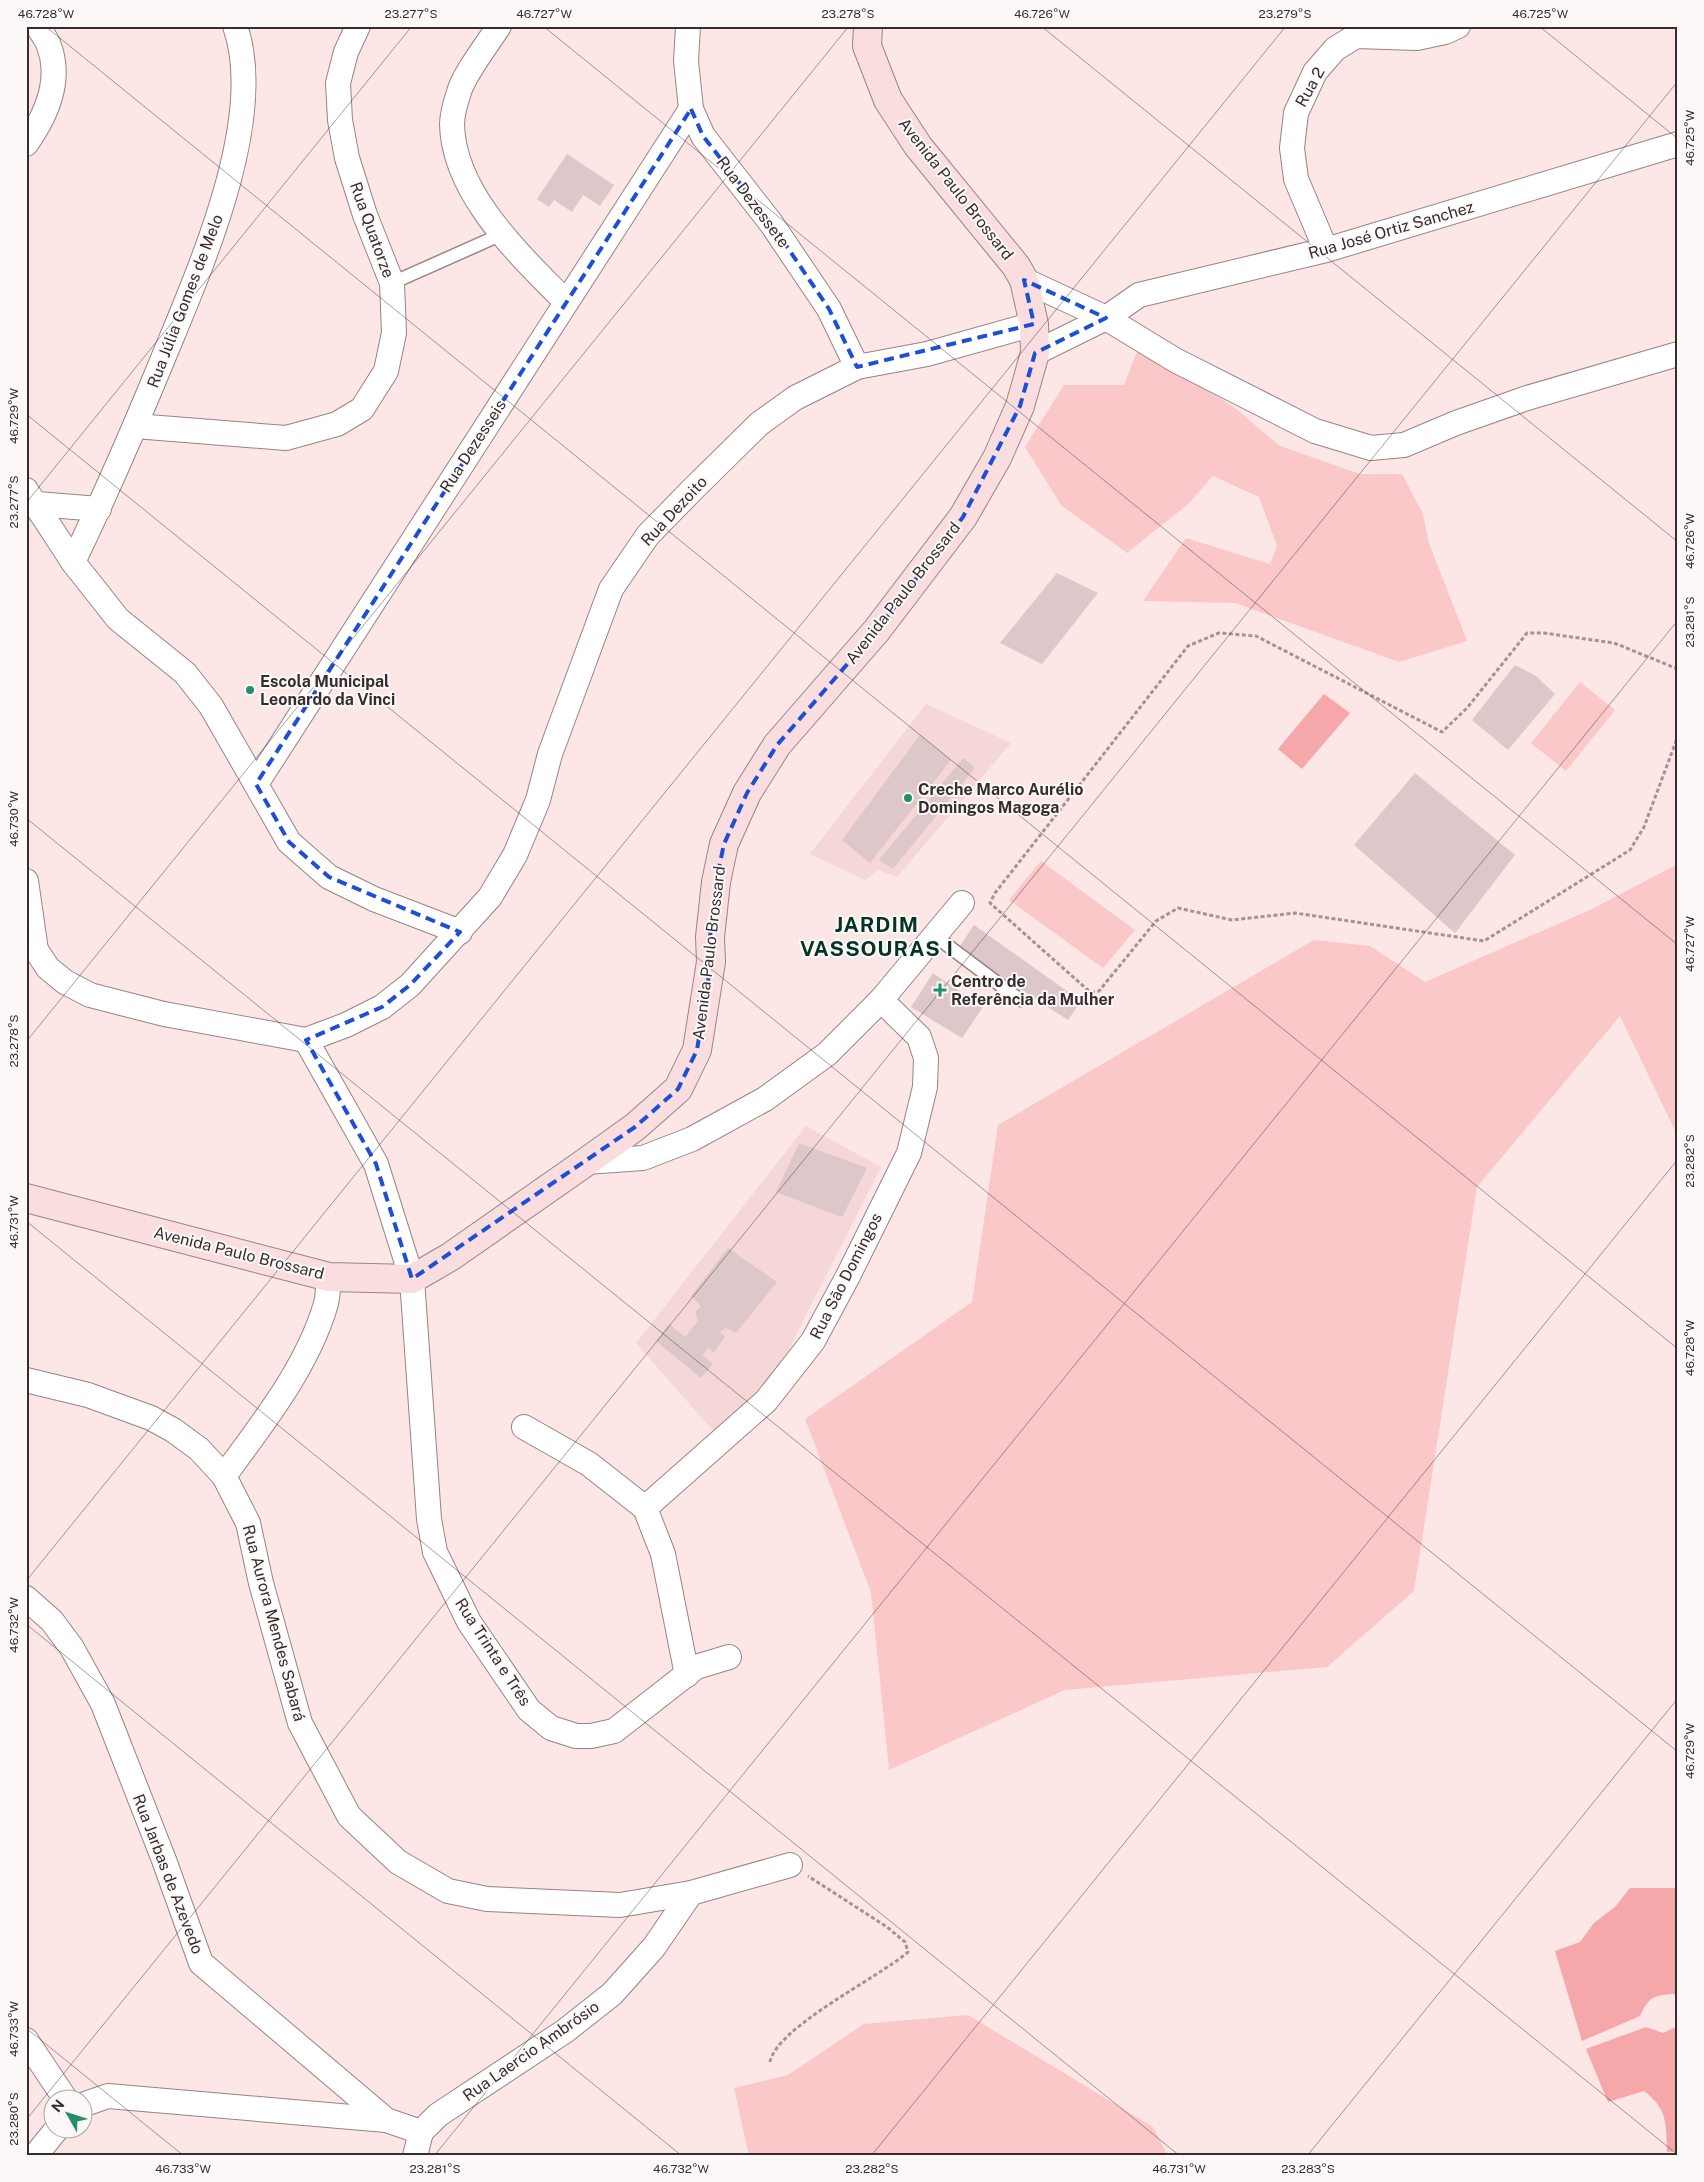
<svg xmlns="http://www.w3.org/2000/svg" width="1704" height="2182" viewBox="0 0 1704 2182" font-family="'Public Sans',sans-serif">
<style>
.built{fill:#f5d7d7}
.green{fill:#fbc8ca}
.water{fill:#f6a7aa}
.building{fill:#ddc7c8}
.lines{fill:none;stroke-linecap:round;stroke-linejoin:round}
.service-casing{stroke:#988484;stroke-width:15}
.minor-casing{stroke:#988484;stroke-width:26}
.secondary-casing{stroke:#988484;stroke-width:30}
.path{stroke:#a39393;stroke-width:3;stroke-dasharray:4 2.5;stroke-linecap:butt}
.service{stroke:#fff;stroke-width:12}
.minor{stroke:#fff;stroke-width:24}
.secondary{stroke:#fadddf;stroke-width:28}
.marked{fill:none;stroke:#1d4ed8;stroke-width:4;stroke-dasharray:10 6;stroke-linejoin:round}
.ticks{fill:none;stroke:#362e2e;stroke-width:1;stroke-opacity:0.45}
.poi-dot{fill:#258e6c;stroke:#fdf8f8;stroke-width:2}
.labels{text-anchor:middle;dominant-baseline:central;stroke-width:4;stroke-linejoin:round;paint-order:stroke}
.street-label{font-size:16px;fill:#362e2e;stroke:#fdf8f8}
.poi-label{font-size:16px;font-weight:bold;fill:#362e2e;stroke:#fdf8f8;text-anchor:start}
.district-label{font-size:21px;font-weight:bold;letter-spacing:1px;fill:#013525;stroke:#fdf8f8}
.neatline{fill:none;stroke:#362e2e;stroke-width:2}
.ticks-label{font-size:12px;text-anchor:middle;fill:#362e2e}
</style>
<rect width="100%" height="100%" fill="#fce6e6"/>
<!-- built -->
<g class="built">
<polygon points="926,704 1011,743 897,877 878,870 865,880 810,854"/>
<polygon points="806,1126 881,1167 778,1371 715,1433 636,1343"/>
</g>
<!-- green -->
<g class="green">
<polygon points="1137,352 1183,374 1235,408 1280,446 1360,474 1402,474 1423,514 1429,543 1467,641 1399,662 1235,603 1143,601 1186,538 1270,564 1277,546 1259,497 1213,476 1187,505 1127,553 1061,505 1025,447 1064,385 1124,385"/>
<polygon points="1580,682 1615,710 1566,771 1531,743"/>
<polygon points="1041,861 1135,930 1103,968 1009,900"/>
<polygon points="1674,866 1678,866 1678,1137 1620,1016 1477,1187 1414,1591 1327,1667 1065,1690 889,1770 871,1592 805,1419 972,1302 998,1125 1314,940 1370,946 1425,982 1592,909"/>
<polygon points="968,2015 1153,2127 1168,2156 749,2156 734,2088 788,2075 864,2024"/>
</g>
<!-- water -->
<g class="water">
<polygon points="1324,694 1350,713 1302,769 1278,749"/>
<path d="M 1630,1888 L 1678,1888 L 1678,1999 L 1674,1994 C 1653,1995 1649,1997 1640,2016 L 1582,2041 L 1555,1951 L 1580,1942 L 1594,1923 L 1615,1907 Z"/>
<path d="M 1678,2026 L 1678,2151 L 1667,2152 C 1666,2124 1668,2109 1644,2091 L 1608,2102 L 1586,2049 L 1646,2027 L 1663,2033 Z"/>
</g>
<!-- building -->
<g class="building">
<polygon points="567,154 614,185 600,206 583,195 572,212 554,200 549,207 537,199"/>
<polygon points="1057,573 1098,593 1042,664 1000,643"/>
<polygon points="1515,665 1536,676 1555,694 1508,750 1472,720"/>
<polygon points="920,735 951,760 870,863 842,840"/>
<polygon points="963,758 975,768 893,869 879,860"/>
<polygon points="1415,773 1515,855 1455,933 1354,845"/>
<polygon points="974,925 1081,1001 1068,1020 958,949"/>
<polygon points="933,973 983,1007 962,1038 911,1007"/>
<polygon points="799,1143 867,1168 842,1217 776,1192"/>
<polygon points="728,1248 777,1282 736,1333 726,1328 720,1332 725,1337 713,1353 709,1348 702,1355 713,1364 701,1378 656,1341 669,1324 685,1337 698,1321 695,1312 701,1306 691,1296"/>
</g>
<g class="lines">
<!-- service casing -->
<g class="service-casing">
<g id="service">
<polyline points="392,283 500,235"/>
<polyline points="935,936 1020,1000"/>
</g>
</g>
<!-- minor casing -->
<g class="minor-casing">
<g id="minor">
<path d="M 499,26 C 489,42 464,74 459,92 C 456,101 452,115 452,125 C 454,195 521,256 566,302"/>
<polyline points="688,26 686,61 691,109 703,136 771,223 829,309 857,367"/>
<path d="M 26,144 C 46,116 62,81 49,46 C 47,39 41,33 38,26"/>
<polyline points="1326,250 1296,179 1292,148 1296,113 1315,72 1335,49 1356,36 1417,38 1445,32 1458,26"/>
<polyline points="1024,280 1106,318 1175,360 1315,431 1371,448 1404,445 1456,423 1527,398 1678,354"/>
<polyline points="1035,353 1106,318 1139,295 1326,250 1678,144"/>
<polyline points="135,426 286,438 337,424 362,409 386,371 394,333 392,283 365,215 347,158 340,120 338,83 346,52 358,26"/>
<polyline points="26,490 73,562 118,619 185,673 211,706 289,842 329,877 374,899 460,932"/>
<polyline points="37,504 99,509"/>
<path d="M 73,562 C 105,496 134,429 162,361 C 198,273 268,120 235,26"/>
<polyline points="256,784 691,109"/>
<polyline points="26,881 36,950 48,968 65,982 90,995 164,1014 306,1040"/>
<polyline points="306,1040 346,1025 382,1007 410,985 490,897 515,855 538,800 550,754 611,589 648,535 694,488 759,424 795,398 857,367 927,354 1034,324"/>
<polyline points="306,1040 376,1164 412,1279 429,1519 435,1552 469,1622 529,1710 551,1728 576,1736 591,1736 614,1731 696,1667 729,1657"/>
<polyline points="586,1162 643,1158 692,1139 765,1099 827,1054 881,1000 962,903"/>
<polyline points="26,1380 88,1395 151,1418 173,1430 199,1449 224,1476 248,1523 261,1583 300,1723 349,1816 398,1862 448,1891 487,1899 620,1905 691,1893 790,1865"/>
<polyline points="524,1427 589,1464 645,1508 663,1554 687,1675"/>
<path d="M 224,1476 C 262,1424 306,1369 325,1307 C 328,1298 328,1287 329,1277"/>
<polyline points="645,1508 766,1401 813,1341 848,1276 909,1153 925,1087 926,1058 919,1037 881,1000"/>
<polyline points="26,1598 52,1621 72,1648 103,1704 164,1860 201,1963 386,2120 421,2132"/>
<polyline points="26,2040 66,2100"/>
<polyline points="82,2105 108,2096 386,2120"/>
<polyline points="421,2132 438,2115 565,2031 612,1994 654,1947 691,1893"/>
<polyline points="35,2156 56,2130"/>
<polyline points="415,2156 421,2132"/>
</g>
</g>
<!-- secondary casing -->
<g class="secondary-casing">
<polyline id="secondary" points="26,1198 329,1277 412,1279 450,1257 586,1162 635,1127 678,1089 697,1050 711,962 710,937 716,882 724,844 747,793 777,745 877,630 963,517 997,458 1020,406 1035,353 1034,324 1024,280 1016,266 918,146 888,100 867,46 868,26"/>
</g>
<!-- path -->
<g class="path">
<polyline points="1678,669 1614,643 1544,633 1527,633 1467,708 1442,732 1256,636 1219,633 1188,646 995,893 990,903 1090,992 1099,991 1156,921 1178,908 1232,920 1295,913 1484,941 1630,850 1644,827 1678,736"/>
<path d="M 770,2062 C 777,2027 878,1978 908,1952 L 905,1942 L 887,1927 L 808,1876"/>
</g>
<!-- service -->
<use href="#service" class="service"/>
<!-- minor -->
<use href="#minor" class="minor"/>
<!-- secondary -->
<use href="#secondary" class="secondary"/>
</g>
<!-- marked area -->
<path class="marked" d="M 691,109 L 703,136 L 771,223 L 829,309 L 857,367 L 1034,324 L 1024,280 L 1106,318 L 1035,353 L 1020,406 L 963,517 L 877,630 L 777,745 L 747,793 L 724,844 L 716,882 L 710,937 L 711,962 L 697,1050 L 678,1089 L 635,1127 L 412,1279 L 376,1164 L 306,1040 L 382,1007 L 410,985 L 460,932 L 329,877 L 289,842 L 256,784 Z"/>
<!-- ticks -->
<path class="ticks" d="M 45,26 L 1678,1349M 543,26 L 1678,945M 1041,26 L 1678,542M 1539,26 L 1678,139M 26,414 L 1678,1752M 26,503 L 412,26M 26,818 L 1678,2155M 26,1042 L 849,26M 26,1221 L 1180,2156M 26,1581 L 1286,26M 26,1624 L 682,2156M 26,2028 L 184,2156M 26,2120 L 1678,81M 434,2156 L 1678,620M 871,2156 L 1678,1159M 1307,2156 L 1678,1698"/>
<!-- markers -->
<g class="poi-dot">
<circle cx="250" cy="690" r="5"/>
<circle cx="908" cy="798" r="5"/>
<path d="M937.5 982.5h5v5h5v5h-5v5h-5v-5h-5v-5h5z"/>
</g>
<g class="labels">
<!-- street labels -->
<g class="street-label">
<text transform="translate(1310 87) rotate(-61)">Rua 2</text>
<text transform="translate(956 189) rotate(52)">Avenida Paulo Brossard</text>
<text transform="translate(753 202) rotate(53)">Rua Dezessete</text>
<text transform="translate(372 230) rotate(70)">Rua Quatorze</text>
<text transform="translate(1391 230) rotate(-16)">Rua José Ortiz Sanchez</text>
<text transform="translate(185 301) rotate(-69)">Rua Júlia Gomes de Melo</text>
<text transform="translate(473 446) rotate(-57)">Rua Dezesseis</text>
<text transform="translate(674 511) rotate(-47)">Rua Dezoito</text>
<text transform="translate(903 593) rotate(-52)">Avenida Paulo Brossard</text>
<text transform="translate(709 953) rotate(-83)">Avenida Paulo Brossard</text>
<text transform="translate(239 1253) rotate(14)">Avenida Paulo Brossard</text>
<text transform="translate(846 1276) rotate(-63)">Rua São Domingos</text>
<text transform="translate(274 1623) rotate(75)">Rua Aurora Mendes Sabará</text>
<text transform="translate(493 1652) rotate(57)">Rua Trinta e Três</text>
<text transform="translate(168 1874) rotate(69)">Rua Jarbas de Azevedo</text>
<text transform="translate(531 2051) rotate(-35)">Rua Laercio Ambrósio</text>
</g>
<!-- poi labels -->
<g class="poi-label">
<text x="260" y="681">Escola Municipal<tspan x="260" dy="18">Leonardo da Vinci</tspan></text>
<text x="918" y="789">Creche Marco Aurélio<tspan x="918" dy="18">Domingos Magoga</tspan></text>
<text x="951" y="981">Centro de<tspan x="951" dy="18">Referência da Mulher</tspan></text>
</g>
<!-- district labels -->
<g class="district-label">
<text x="877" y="924">JARDIM<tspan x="877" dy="24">VASSOURAS I</tspan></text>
</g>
</g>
<!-- border -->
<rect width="1704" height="2182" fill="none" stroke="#fdf8f8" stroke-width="55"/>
<!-- north arrow -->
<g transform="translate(68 2114) rotate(309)"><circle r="24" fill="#fdf8f8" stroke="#ada7a7"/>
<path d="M0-4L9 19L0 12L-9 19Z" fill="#258e6c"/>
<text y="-8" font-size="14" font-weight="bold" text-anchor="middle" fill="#362e2e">N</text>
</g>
<rect x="28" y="28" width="1648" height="2126" class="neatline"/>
<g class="ticks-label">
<text x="46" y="18">46.728°W</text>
<text x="411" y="18">23.277°S</text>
<text x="544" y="18">46.727°W</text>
<text x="848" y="18">23.278°S</text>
<text x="1042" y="18">46.726°W</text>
<text x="1285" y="18">23.279°S</text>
<text x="1540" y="18">46.725°W</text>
<text transform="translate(1690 138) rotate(-90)" y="4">46.725°W</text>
<text transform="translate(14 416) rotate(-90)" y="4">46.729°W</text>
<text transform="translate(14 502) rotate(-90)" y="4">23.277°S</text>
<text transform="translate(1690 541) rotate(-90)" y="4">46.726°W</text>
<text transform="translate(1690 622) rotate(-90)" y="4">23.281°S</text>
<text transform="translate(14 819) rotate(-90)" y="4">46.730°W</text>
<text transform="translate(1690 944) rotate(-90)" y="4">46.727°W</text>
<text transform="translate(14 1041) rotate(-90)" y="4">23.278°S</text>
<text transform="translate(1690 1161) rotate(-90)" y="4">23.282°S</text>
<text transform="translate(14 1222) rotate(-90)" y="4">46.731°W</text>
<text transform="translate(1690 1348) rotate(-90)" y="4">46.728°W</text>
<text transform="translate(14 1625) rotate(-90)" y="4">46.732°W</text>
<text transform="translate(1690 1751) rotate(-90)" y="4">46.729°W</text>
<text transform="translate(14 2029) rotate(-90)" y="4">46.733°W</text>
<text transform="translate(14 2119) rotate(-90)" y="4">23.280°S</text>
<text x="183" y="2173">46.733°W</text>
<text x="435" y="2173">23.281°S</text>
<text x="681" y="2173">46.732°W</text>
<text x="872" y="2173">23.282°S</text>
<text x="1179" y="2173">46.731°W</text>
<text x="1308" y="2173">23.283°S</text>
</g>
</svg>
